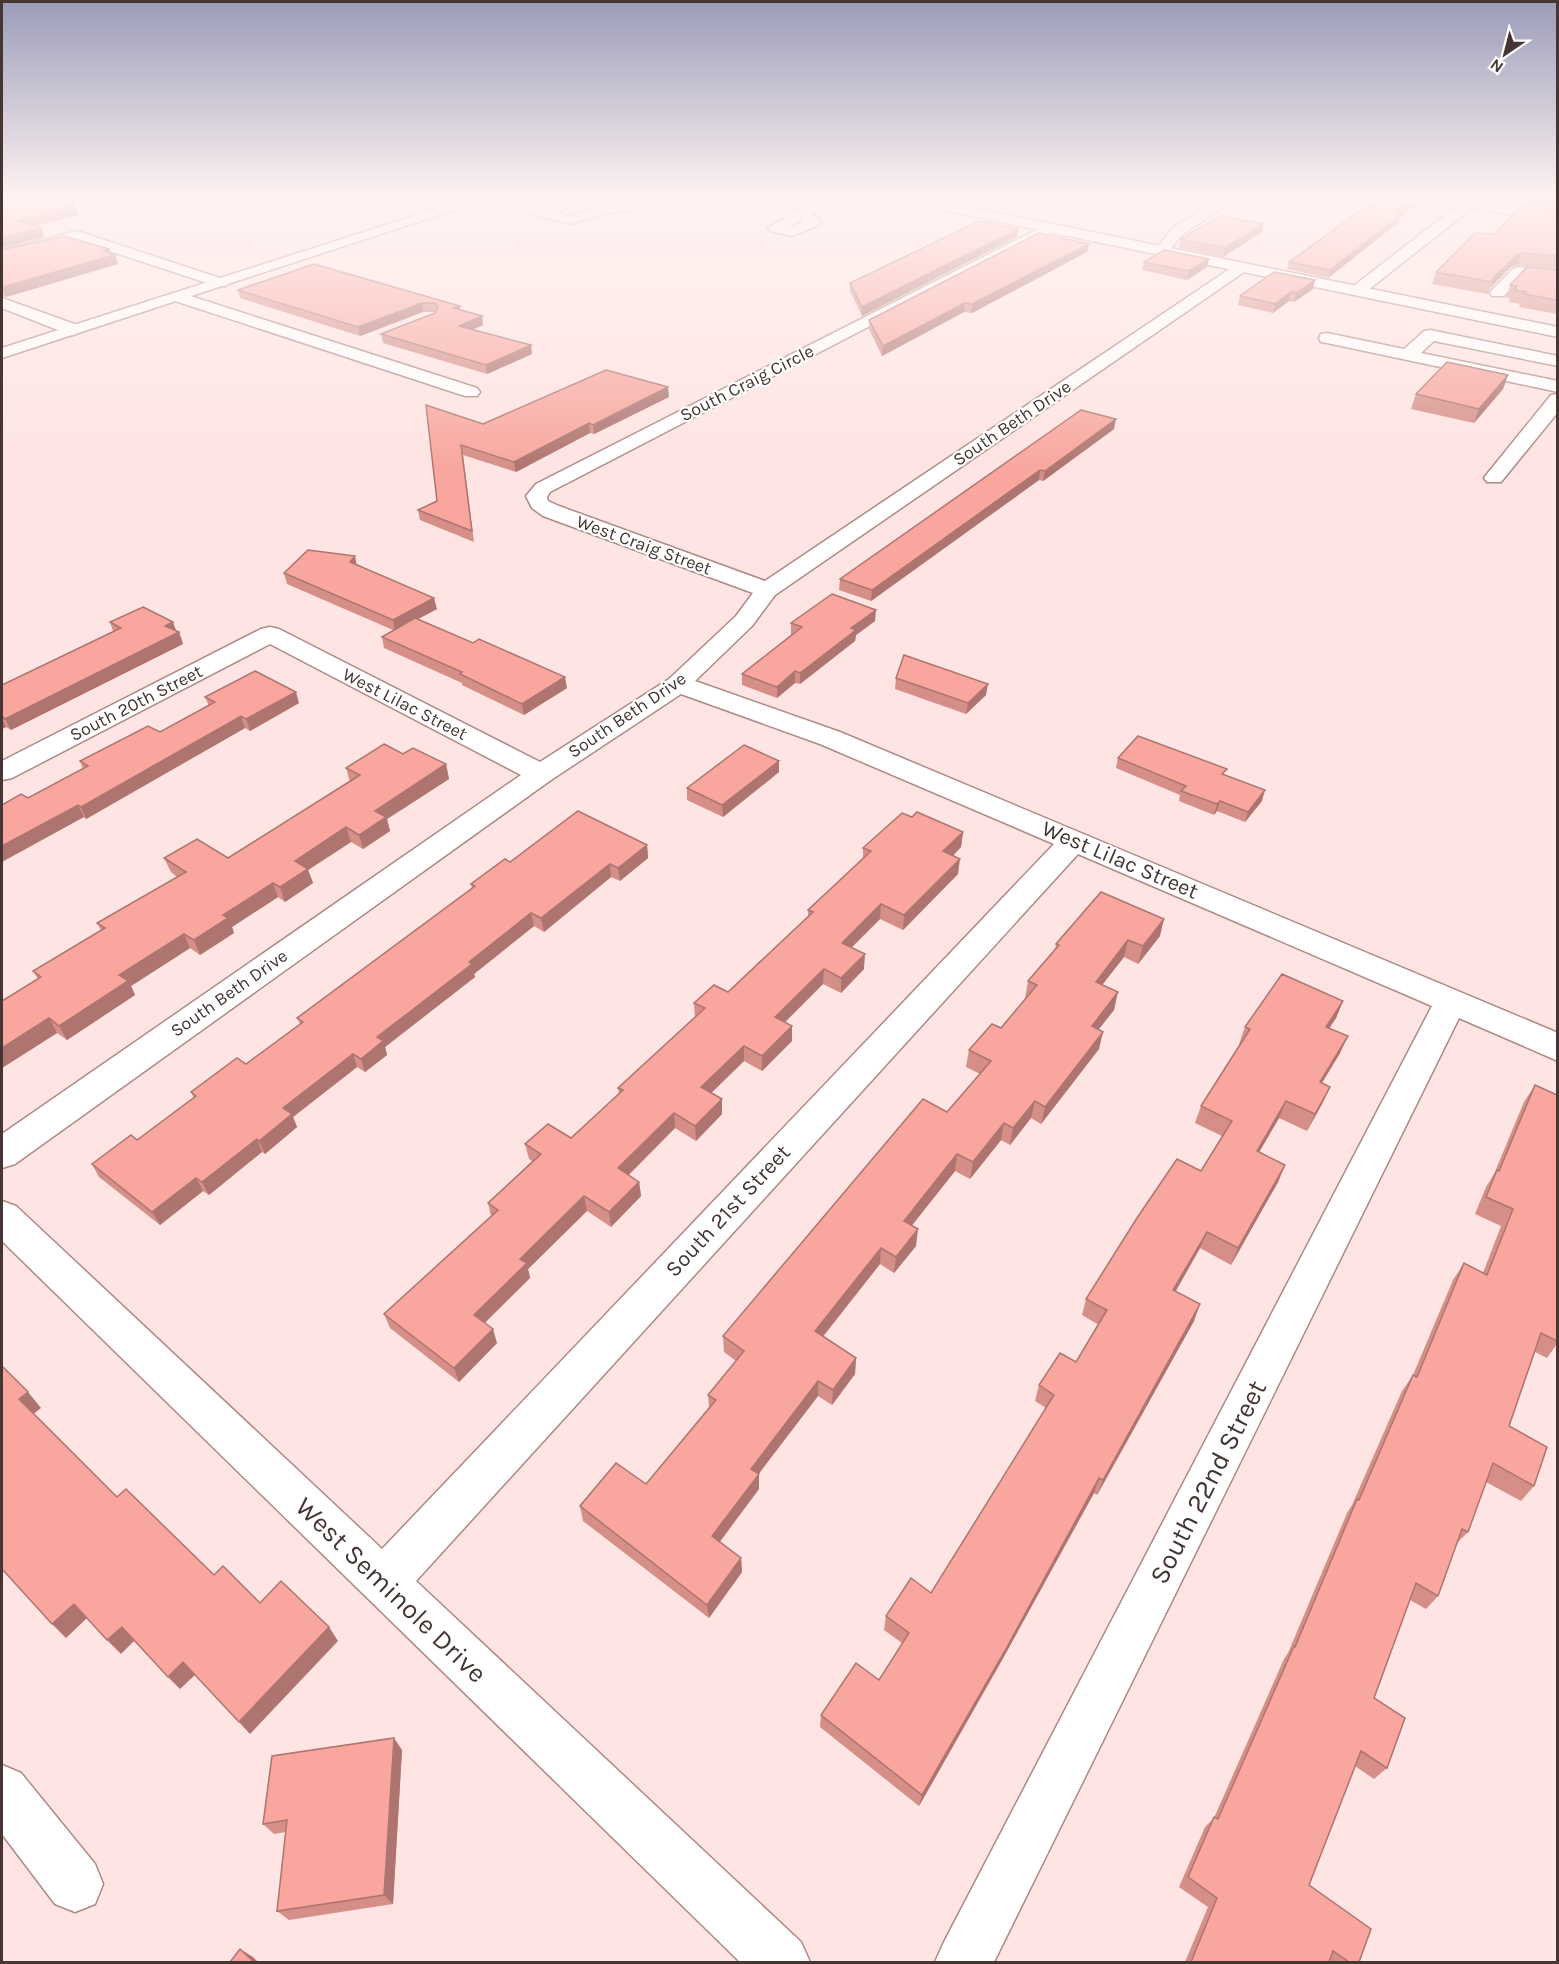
<svg xmlns="http://www.w3.org/2000/svg" width="1559" height="1964" viewBox="0 0 1559 1964" font-family="Karla,sans-serif">
<style>
.lines{fill:none;stroke-linecap:round;stroke-linejoin:round}
.minor-casing{stroke:#af8985;stroke-width:3}
.major-casing{stroke:#af8985;stroke-width:3}
.minor{fill:#fff;fill-rule:evenodd}
.major{fill:#fff;fill-rule:evenodd}
.wall{fill:#d58f88}
.shaded-wall{fill:#ae746f}
.building{fill:#f8a69e;stroke:#ae746f;stroke-width:1.5}
.labels{text-anchor:middle;dominant-baseline:central;stroke-width:4.5;stroke-linejoin:round;paint-order:stroke}
.far-street-label{font-size:18px;fill:#453533;stroke:#fff}
.street-label{font-size:22px;fill:#453533;stroke:#fff}
.near-street-label{font-size:27px;fill:#453533;stroke:#fff}
</style>
<rect width="100%" height="100%" fill="#fee4e2"/>
<g class="lines">
<!-- minor casing -->
<g class="minor-casing">
<g id="minor">
<polygon points="479,196 495,196 543,209 564,202 571,206 558,213 570,216 604,205 621,204 640,196 659,196 628,211 605,213 571,224 480,201"/>
<path d="M 830,196 L 849,196 L 811,214 L 821,222 L 819,225 L 792,236 L 770,231 L 768,228 L 795,211 ZM 800,220 L 803,222 L 788,227 Z"/>
<polygon points="1225,196 1241,196 1184,233 1166,254 1156,254 1154,251 1174,227"/>
<polygon points="1470,196 1485,196 1480,202 1558,215 1558,223 1472,208 1363,294 1351,294 1349,291 1351,288"/>
<polygon points="1048,224 1055,228 1053,231 550,492 547,497 548,501 559,506 765,581 1237,264 1247,264 1250,267 1247,270 775,595 752,626 695,681 840,732 1558,1033 1558,1061 1459,1018 994,1962 935,1962 944,1942 1432,1006 1078,854 416,1581 801,1942 810,1962 740,1962 2,1241 2,1201 16,1206 382,1549 1054,844 820,744 681,694 551,780 15,1164 2,1168 2,1134 521,775 270,644 12,778 2,780 2,761 261,629 270,627 279,629 540,762 669,679 736,616 753,593 543,516 532,508 526,496 536,484"/>
<polygon points="77,231 226,280 229,283 226,286 216,286 76,240 2,258 2,250"/>
<polygon points="1518,267 1558,271 1558,281 1522,277 1504,296 1492,296 1490,293 1492,290 1513,269"/>
<polygon points="178,292 477,388 480,392 477,396 465,396 172,300 170,297"/>
<polygon points="2,298 80,326 82,330 74,335 68,334 2,308"/>
<polygon points="1430,330 1558,356 1558,366 1434,341 1421,353 1558,381 1558,392 1327,343 1321,342 1319,338 1321,334 1327,333 1404,349 1424,331"/>
<polygon points="1558,394 1558,412 1501,482 1487,482 1484,478 1487,474 1551,395"/>
<polygon points="2,1765 21,1773 95,1864 103,1884 95,1904 75,1912 55,1904 2,1834"/>
</g>
</g>
<!-- major casing -->
<g class="major-casing">
<g id="major">
<polygon points="476,196 497,196 2,358 2,348"/>
<polygon points="887,196 915,196 1558,327 1558,337 893,200"/>
</g>
</g>
<!-- minor -->
<use href="#minor" class="minor"/>
<!-- major -->
<use href="#major" class="major"/>
</g>
<!-- wall -->
<g class="wall">
<polygon points="1357,196 1426,196 1425,200 1401,216 1399,222 1328,278 1287,269 1289,262 1365,208"/>
<polygon points="1528,196 1557,196 1557,269 1517,265 1511,267 1490,288 1488,294 1432,284 1436,272 1495,234 1524,207"/>
<polygon points="1018,229 1017,237 862,316 850,291 850,283"/>
<polygon points="1262,232 1223,257 1179,248 1181,239"/>
<polygon points="1089,244 1087,252 972,313 964,312 882,356 869,329 869,320"/>
<polygon points="2,250 111,253 115,255 118,264 6,297 2,296"/>
<polygon points="1144,262 1207,267 1187,280 1142,270"/>
<polygon points="314,264 460,306 460,310 482,316 483,325 473,329 531,345 532,354 487,374 383,343 381,334 435,313 436,312 423,312 360,336 240,298 238,290"/>
<polygon points="1557,270 1557,314 1519,307 1520,304 1509,302 1510,298 1506,298 1510,285"/>
<polygon points="1315,280 1313,289 1294,302 1289,301 1273,313 1238,305 1240,296"/>
<polygon points="1508,375 1503,389 1474,423 1411,409 1416,394"/>
<polygon points="669,397 594,434 590,433 516,472 463,455 474,542 420,520 418,510 437,501 426,405 483,424"/>
<polygon points="1114,429 1043,481 1039,480 871,601 839,590 840,579"/>
<polygon points="357,564 437,609 418,619 567,688 524,715 462,685 462,683 384,648 382,637 393,630 287,584 284,573"/>
<polygon points="875,621 856,635 855,641 800,684 795,683 777,698 742,685 742,674 792,634 791,634 791,623"/>
<polygon points="110,622 177,631 179,632 183,644 11,730 6,727 2,729 2,685 113,631"/>
<polygon points="896,678 986,695 966,714 895,689"/>
<polygon points="205,697 299,703 250,731 245,728 86,819 84,817 28,798 83,769 80,761 160,732 209,706"/>
<polygon points="403,754 446,764 449,779 387,819 390,831 363,849 351,842 308,870 313,883 285,902 278,897 232,927 234,933 200,955 190,948 131,986 135,995 67,1040 57,1033 2,1068 38,979 33,971 101,930 97,923 177,877 171,872 164,858 228,858 350,782 346,768"/>
<polygon points="1118,758 1225,775 1262,801 1245,822 1217,811 1214,815 1179,801 1180,795 1116,768"/>
<polygon points="779,772 723,817 687,800 687,788"/>
<polygon points="912,817 963,832 961,847 953,856 958,874 903,930 880,919 852,947 864,969 841,993 823,984 785,1022 792,1041 762,1071 744,1061 711,1093 722,1114 696,1141 675,1128 629,1175 639,1182 641,1196 611,1227 587,1211 528,1269 530,1278 485,1323 497,1343 459,1382 390,1328 384,1314 491,1216 488,1203 532,1161 529,1159 525,1144 571,1138 619,1094 618,1088 695,1018 694,1003 728,992 808,917 808,910 863,858 863,848"/>
<polygon points="647,845 648,858 620,881 611,877 544,932 534,926 474,974 475,977 385,1047 387,1055 365,1072 357,1067 293,1117 297,1127 265,1154 262,1152 209,1195 203,1191 160,1225 99,1177 92,1164 137,1140 194,1098 191,1092 246,1064 300,1024 297,1018 472,889 471,884 510,862"/>
<polygon points="1160,936 1138,964 1124,957 1102,985 1114,1010 1098,1029 1099,1049 1041,1124 1031,1118 1010,1145 1001,1140 970,1179 955,1171 912,1225 916,1246 894,1273 880,1264 823,1337 856,1358 855,1374 832,1405 818,1396 758,1474 759,1489 720,1542 741,1558 742,1572 709,1618 583,1521 580,1506 646,1484 709,1407 708,1395 736,1361 724,1352 723,1336 947,1112 980,1074 966,1067 969,1050 1001,1028 1025,999 1028,981 1055,950 1056,944"/>
<polygon points="1343,1001 1336,1018 1329,1028 1340,1053 1322,1083 1330,1087 1322,1104 1307,1131 1279,1118 1259,1152 1285,1165 1278,1182 1231,1265 1200,1248 1176,1291 1194,1321 1097,1495 1094,1493 1002,1660 919,1806 820,1727 821,1715 879,1680 902,1643 884,1630 886,1616 931,1593 1046,1408 1035,1401 1039,1385 1076,1362 1099,1325 1082,1315 1086,1299 1201,1171 1222,1136 1195,1123 1201,1106 1240,1044 1239,1044 1245,1027"/>
<polygon points="1535,1085 1557,1095 1557,1344 1547,1358 1535,1352 1509,1426 1534,1486 1521,1501 1486,1482 1468,1532 1456,1544 1438,1596 1426,1609 1410,1600 1374,1698 1387,1768 1374,1779 1355,1766 1309,1885 1359,1962 1185,1962 1208,1907 1179,1887 1205,1827 1214,1818 1284,1659 1288,1653 1347,1513 1352,1505 1402,1391 1413,1375 1453,1280 1464,1263 1483,1273 1501,1226 1475,1214 1486,1187 1494,1174 1524,1102"/>
<polygon points="402,1750 393,1904 289,1920 277,1911 286,1832 274,1834 263,1824"/>
</g>
<!-- shaded-wall -->
<g class="shaded-wall">
<polygon points="73,196 78,215 21,230 18,221"/>
<polygon points="1421,196 1426,196 1425,200 1401,216 1399,222 1328,278 1330,270 1397,213"/>
<polygon points="1263,224 1262,232 1223,257 1225,248"/>
<polygon points="41,228 44,237 2,248 2,238"/>
<polygon points="1018,229 1017,237 862,316 862,307"/>
<polygon points="1089,244 1087,252 972,313 972,304"/>
<polygon points="109,249 112,256 115,255 118,264 6,297 2,288"/>
<polygon points="1521,253 1517,265 1511,267 1490,288 1488,294 1495,276 1516,256"/>
<polygon points="1209,259 1207,267 1187,280 1189,271"/>
<polygon points="1315,280 1313,289 1294,302 1296,293"/>
<polygon points="1291,292 1289,301 1273,313 1275,304"/>
<polygon points="422,303 423,312 360,336 358,327"/>
<polygon points="965,303 964,312 882,356 883,346"/>
<polygon points="482,316 483,325 461,335 459,326"/>
<polygon points="531,345 532,354 487,374 486,365"/>
<polygon points="1508,375 1503,389 1474,423 1479,409"/>
<polygon points="668,387 669,397 594,434 593,425"/>
<polygon points="1116,419 1114,429 1043,481 1045,471"/>
<polygon points="589,423 590,433 516,472 514,462"/>
<polygon points="1040,470 1039,480 871,601 872,590"/>
<polygon points="355,556 357,567 350,562"/>
<polygon points="434,598 437,609 395,631 393,620"/>
<polygon points="876,610 875,621 856,635 855,641 800,684 800,673 851,628"/>
<polygon points="173,622 177,633 165,626"/>
<polygon points="179,632 183,644 11,730 5,719"/>
<polygon points="795,671 795,683 777,698 777,687"/>
<polygon points="565,677 567,688 524,715 522,704"/>
<polygon points="988,684 986,695 966,714 968,703"/>
<polygon points="296,692 299,703 250,731 246,719"/>
<polygon points="241,716 245,728 86,819 81,807"/>
<polygon points="2,719 6,727 2,729"/>
<polygon points="779,761 779,772 723,817 722,805"/>
<polygon points="446,764 449,779 387,819 390,831 363,849 359,835 375,811"/>
<polygon points="1265,790 1262,801 1245,822 1248,812"/>
<polygon points="1220,801 1217,811 1214,815 1217,804"/>
<polygon points="78,805 84,817 2,862 2,846"/>
<polygon points="346,827 351,842 308,870 313,883 285,902 280,887 295,861"/>
<polygon points="963,832 961,847 942,866 943,851"/>
<polygon points="647,845 648,858 620,881 618,868"/>
<polygon points="960,859 958,874 903,930 904,915"/>
<polygon points="610,864 611,877 544,932 541,918"/>
<polygon points="273,883 278,897 232,927 234,933 200,955 194,940 223,915"/>
<polygon points="881,904 880,919 841,958 842,943"/>
<polygon points="531,913 534,926 474,974 475,977 385,1047 387,1055 365,1072 361,1059 377,1037 469,962"/>
<polygon points="1164,919 1160,936 1138,964 1143,946"/>
<polygon points="184,934 190,948 131,986 135,995 67,1040 59,1026 119,975"/>
<polygon points="1128,940 1124,957 1091,999 1096,982"/>
<polygon points="865,954 864,969 841,993 841,978"/>
<polygon points="824,969 823,984 775,1032 775,1017"/>
<polygon points="1118,992 1114,1010 1088,1043 1092,1026"/>
<polygon points="1343,1001 1336,1018 1319,1044 1326,1027"/>
<polygon points="49,1018 57,1033 2,1068 2,1048"/>
<polygon points="792,1026 792,1041 762,1071 762,1056"/>
<polygon points="1103,1032 1099,1049 1041,1124 1045,1107"/>
<polygon points="1348,1036 1340,1053 1312,1099 1320,1082"/>
<polygon points="744,1046 744,1061 702,1102 701,1087"/>
<polygon points="353,1054 357,1067 293,1117 297,1127 265,1154 259,1141 283,1108"/>
<polygon points="1330,1087 1322,1104 1307,1131 1315,1114"/>
<polygon points="722,1099 722,1114 696,1141 695,1126"/>
<polygon points="1035,1101 1031,1118 1010,1145 1013,1128"/>
<polygon points="1286,1101 1279,1118 1250,1168 1257,1151"/>
<polygon points="674,1113 675,1128 620,1183 618,1168"/>
<polygon points="1004,1123 1001,1140 970,1179 973,1162"/>
<polygon points="257,1139 262,1152 209,1195 202,1182"/>
<polygon points="957,1154 955,1171 902,1238 904,1221"/>
<polygon points="1285,1165 1278,1182 1231,1265 1238,1248"/>
<polygon points="196,1178 203,1191 160,1225 152,1212"/>
<polygon points="639,1182 641,1196 611,1227 609,1212"/>
<polygon points="584,1196 587,1211 528,1269 530,1278 478,1329 474,1315 520,1259"/>
<polygon points="918,1229 916,1246 894,1273 896,1257"/>
<polygon points="1207,1232 1200,1248 1167,1306 1173,1290"/>
<polygon points="881,1248 880,1264 814,1347 815,1331"/>
<polygon points="1200,1304 1194,1321 1097,1495 1103,1480"/>
<polygon points="493,1329 497,1343 459,1382 454,1368"/>
<polygon points="856,1358 855,1374 832,1405 833,1390"/>
<polygon points="818,1381 818,1396 751,1484 751,1469"/>
<polygon points="28,1392 41,1408 32,1415 19,1399"/>
<polygon points="759,1474 759,1489 713,1550 712,1536"/>
<polygon points="1099,1478 1094,1493 1002,1660 919,1806 922,1795"/>
<polygon points="741,1558 742,1572 709,1618 707,1605"/>
<polygon points="74,1604 87,1618 66,1638 52,1624"/>
<polygon points="122,1627 135,1640 121,1654 107,1640"/>
<polygon points="329,1627 338,1641 250,1734 239,1722"/>
<polygon points="183,1662 195,1675 180,1689 168,1677"/>
<polygon points="394,1738 402,1750 393,1904 384,1895"/>
<polygon points="240,1949 253,1957 258,1962 254,1962"/>
</g>
<!-- building -->
<g class="building">
<polygon points="2,196 73,196 75,206 18,221 41,228 2,238"/>
<polygon points="1364,196 1421,196 1397,213 1402,214 1330,270 1289,262 1364,208 1373,209"/>
<polygon points="1530,196 1557,196 1557,201"/>
<polygon points="1519,207 1557,212 1557,256 1521,253 1516,256 1495,276 1492,282 1436,272 1475,233 1495,234"/>
<polygon points="1220,216 1263,224 1225,248 1181,239"/>
<polygon points="979,221 1018,229 862,307 850,283"/>
<polygon points="1039,233 1089,244 972,304 965,303 883,346 869,320"/>
<polygon points="64,236 109,249 103,251 115,255 2,287 2,250"/>
<polygon points="1164,250 1209,259 1189,271 1144,262"/>
<polygon points="314,264 460,306 454,308 482,316 459,326 531,345 486,365 381,334 435,313 438,307 435,303 422,303 358,327 238,290"/>
<polygon points="1527,267 1557,270 1557,300 1524,294 1526,292 1514,290 1517,286 1510,285"/>
<polygon points="1274,272 1315,280 1296,293 1291,292 1275,304 1240,296"/>
<polygon points="1447,362 1508,375 1479,409 1416,394"/>
<polygon points="606,370 668,387 593,425 589,423 514,462 461,445 472,531 418,510 437,501 426,405 483,424"/>
<polygon points="1081,410 1116,419 1045,471 1040,470 872,590 840,579"/>
<polygon points="308,550 355,556 350,562 434,598 393,620 284,573"/>
<polygon points="832,594 876,610 851,628 856,630 800,673 795,671 777,687 742,674 802,627 791,623"/>
<polygon points="143,607 173,622 165,626 179,632 5,719 2,716 2,685 121,628 110,622"/>
<polygon points="415,618 473,643 479,639 565,677 522,704 460,674 462,672 382,637"/>
<polygon points="904,655 988,684 968,703 896,678"/>
<polygon points="255,671 296,692 246,719 241,716 81,807 78,805 2,846 2,805 21,794 28,798 88,766 80,761 148,726 160,732 215,702 205,697"/>
<polygon points="1138,736 1227,769 1222,774 1265,790 1248,812 1220,801 1217,804 1181,791 1186,786 1118,758"/>
<polygon points="384,744 403,754 413,748 446,764 375,811 386,817 359,835 346,827 295,861 308,869 280,887 273,883 223,915 228,918 194,940 184,934 119,975 128,981 59,1026 49,1018 2,1048 2,1001 41,977 33,971 105,928 97,923 186,872 164,858 197,839 228,858 360,775 346,768"/>
<polygon points="744,745 779,761 722,805 687,788"/>
<polygon points="578,811 647,845 618,868 610,864 541,918 531,913 469,962 472,964 377,1037 383,1041 361,1059 353,1054 283,1108 292,1114 259,1141 257,1139 202,1182 196,1178 152,1212 92,1164 131,1135 137,1140 196,1096 191,1092 237,1058 246,1064 303,1022 297,1018 475,886 471,884 505,859 510,862"/>
<polygon points="917,812 963,832 943,851 960,859 904,915 881,904 842,943 865,954 841,978 824,969 775,1017 792,1026 762,1056 744,1046 701,1087 722,1099 695,1126 674,1113 618,1168 639,1182 609,1212 584,1196 520,1259 527,1263 474,1315 493,1329 454,1368 384,1314 498,1210 488,1203 541,1154 525,1144 548,1124 571,1138 623,1090 618,1088 705,1008 694,1003 714,985 728,992 813,912 808,910 871,851 863,848 902,813 912,817"/>
<polygon points="1101,892 1164,919 1143,946 1128,940 1096,982 1118,992 1092,1026 1103,1032 1045,1107 1035,1101 1013,1128 1004,1123 973,1162 957,1154 904,1221 918,1229 896,1257 881,1248 815,1331 856,1358 833,1390 818,1381 751,1469 759,1474 712,1536 741,1558 707,1605 580,1506 616,1463 646,1484 716,1400 708,1395 744,1351 723,1336 923,1099 947,1112 991,1061 969,1050 992,1024 1001,1028 1037,985 1028,981 1059,945 1056,944"/>
<polygon points="1282,974 1343,1001 1326,1027 1348,1036 1320,1082 1330,1087 1315,1114 1286,1101 1257,1151 1285,1165 1238,1248 1207,1232 1173,1290 1200,1304 1103,1480 1099,1478 1007,1647 922,1795 821,1715 856,1663 879,1680 909,1633 886,1616 911,1578 931,1593 1054,1395 1039,1385 1060,1353 1076,1362 1107,1310 1086,1299 1137,1218 1177,1159 1201,1171 1232,1121 1201,1106 1250,1029 1245,1027"/>
<polygon points="1535,1085 1557,1095 1557,1341 1541,1333 1509,1426 1547,1447 1534,1486 1493,1463 1468,1532 1462,1529 1438,1596 1416,1583 1374,1698 1405,1718 1387,1768 1361,1751 1309,1885 1371,1929 1359,1962 1349,1962 1333,1951 1329,1962 1191,1962 1217,1898 1188,1877 1214,1817 1218,1819 1294,1646 1295,1647 1357,1499 1359,1500 1413,1375 1417,1377 1464,1263 1487,1275 1513,1209 1486,1197 1497,1170 1499,1171"/>
<polygon points="2,1366 28,1392 19,1399 117,1497 126,1489 214,1575 223,1566 260,1603 281,1581 329,1627 239,1722 183,1662 168,1677 122,1627 107,1640 74,1604 52,1624 2,1569"/>
<polygon points="394,1738 384,1895 277,1911 287,1820 263,1824 272,1756"/>
<polygon points="240,1949 254,1962 230,1962"/>
</g>
<!-- sky -->
<linearGradient id="sky" x2="0" y2="1"><stop stop-color="#9b9cb9"/><stop offset="0.42" stop-color="#fff3f2"/><stop offset="1" stop-color="#fff3f2" stop-opacity="0"/></linearGradient>
<rect width="1559" height="471" fill="url(#sky)"/>
<g class="labels">
<!-- far-street labels -->
<g class="far-street-label">
<text transform="translate(747 383) rotate(-27)">South Craig Circle</text>
<text transform="translate(1012 423) rotate(-34)">South Beth Drive</text>
<text transform="translate(644 545) rotate(20)">West Craig Street</text>
<text transform="translate(136 703) rotate(-27)">South 20th Street</text>
<text transform="translate(405 704) rotate(27)">West Lilac Street</text>
<text transform="translate(627 715) rotate(-34)">South Beth Drive</text>
<text transform="translate(229 993) rotate(-35)">South Beth Drive</text>
</g>
<!-- street labels -->
<g class="street-label">
<text transform="translate(1120 860) rotate(23)">West Lilac Street</text>
<text transform="translate(728 1211) rotate(-47)">South 21st Street</text>
</g>
<!-- near-street labels -->
<g class="near-street-label">
<text transform="translate(1208 1482) rotate(-63)">South 22nd Street</text>
<text transform="translate(391 1590) rotate(44)">West Seminole Drive</text>
</g>
</g>
<!-- border -->
<rect width="1559" height="1964" fill="none" stroke="#453533" stroke-width="6"/>
<!-- north arrow -->
<g transform="translate(1505 54) rotate(215)" stroke="#ffffff" stroke-width="4.5" paint-order="stroke">
<path d="M0-4.5L10 22L0 15L-10 22Z" fill="#453533"/>
<text y="-9" font-size="16" font-weight="bold" text-anchor="middle" fill="#453533">N</text>
</g>
</svg>
